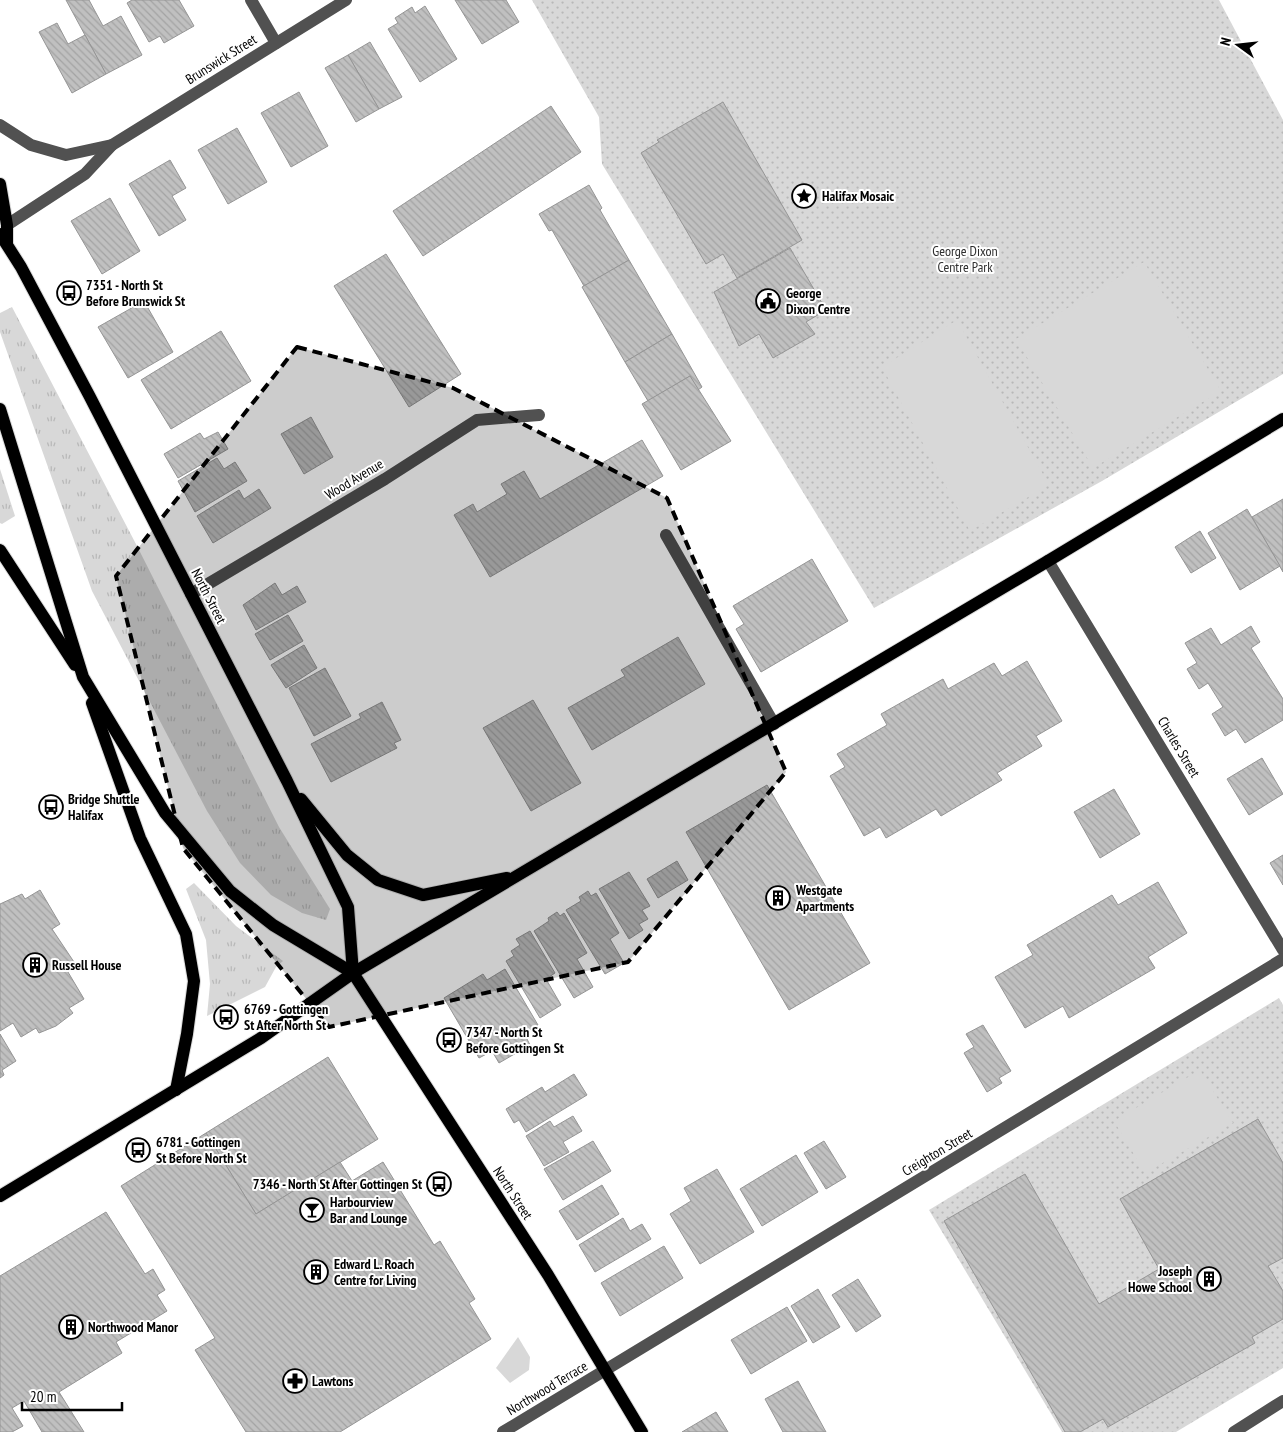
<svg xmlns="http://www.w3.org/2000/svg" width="1283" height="1432" viewBox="0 0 1283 1432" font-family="'PT Sans Narrow',sans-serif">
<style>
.grass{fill:url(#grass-tufts)}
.park{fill:url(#park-dots)}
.garden{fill:#d8d8d8}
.building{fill:url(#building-back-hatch);stroke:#959595}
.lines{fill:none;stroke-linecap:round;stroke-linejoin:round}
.major-casing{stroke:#dbdbdb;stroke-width:14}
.minor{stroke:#515151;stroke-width:12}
.major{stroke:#000;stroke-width:12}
.marked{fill:#000;fill-opacity:0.2;stroke:#000;stroke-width:4;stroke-dasharray:10 6;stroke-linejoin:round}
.labels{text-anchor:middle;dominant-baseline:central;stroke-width:4;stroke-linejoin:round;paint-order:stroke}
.street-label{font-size:14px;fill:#000;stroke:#fff}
.poi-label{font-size:14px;font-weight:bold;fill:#000;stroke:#fff;text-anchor:start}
.park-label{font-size:14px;fill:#2f2f2f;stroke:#fff}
</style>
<defs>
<pattern id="grass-tufts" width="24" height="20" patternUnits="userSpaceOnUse" patternTransform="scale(1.25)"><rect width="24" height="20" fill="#d8d8d8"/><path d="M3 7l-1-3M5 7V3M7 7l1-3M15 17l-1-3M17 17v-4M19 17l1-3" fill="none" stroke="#b8b8b8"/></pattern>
<pattern id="park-dots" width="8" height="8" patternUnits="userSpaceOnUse" patternTransform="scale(1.25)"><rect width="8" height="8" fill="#d8d8d8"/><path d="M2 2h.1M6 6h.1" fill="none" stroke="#b8b8b8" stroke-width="1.8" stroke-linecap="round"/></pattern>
<pattern id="building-back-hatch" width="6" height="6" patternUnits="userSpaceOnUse" patternTransform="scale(1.25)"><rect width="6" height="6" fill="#c0c0c0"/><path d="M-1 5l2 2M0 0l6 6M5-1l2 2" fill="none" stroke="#a3a3a3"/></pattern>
</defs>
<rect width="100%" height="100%" fill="#fff"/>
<!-- grass -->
<g class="grass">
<polygon points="12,307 137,546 279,827 330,909 326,920 302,913 271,895 240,863 207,811 92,591 0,332 0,313"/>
<polygon points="0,469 15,516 2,524 0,523"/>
<polygon points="194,883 236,926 283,961 276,967 265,987 207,1016 210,984 206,940 186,889"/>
</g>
<!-- park -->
<g class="park">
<polygon points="532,0 1219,0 1283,120 1283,374 1102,481 874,608 602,164 599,117"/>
<polygon points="1279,998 1283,1005 1283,1368 1176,1432 1062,1432 929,1210"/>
</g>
<!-- garden -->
<g class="garden">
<polygon points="1144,262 1221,391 1093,468 1016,339"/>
<polygon points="957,320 1049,485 970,531 882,367"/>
<polygon points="1200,1070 1233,1123 1145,1173 1114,1121"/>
<polygon points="518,1337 530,1357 529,1370 510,1383 496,1368"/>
</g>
<!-- building -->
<g class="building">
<polygon points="66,0 89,0 103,26 121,16 142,55 106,74"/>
<polygon points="132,0 179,0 194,26 164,43 160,36 149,42 127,3"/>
<polygon points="455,0 506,0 519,22 482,44"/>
<polygon points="425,6 457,59 420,82 388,29 398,23 395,18 412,7 415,13"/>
<polygon points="57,23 68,44 85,35 106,74 72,93 39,32"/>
<polygon points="370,42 402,97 379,109 348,55"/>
<polygon points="348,55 379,109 356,122 325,68"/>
<polygon points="299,92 328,146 291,167 261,113"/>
<polygon points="723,102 802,240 737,278 723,254 706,264 641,153 659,142 657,140"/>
<polygon points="551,106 581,152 423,256 393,211"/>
<polygon points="237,128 267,182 228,204 198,150"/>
<polygon points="170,160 186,188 172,196 186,220 159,236 129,184"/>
<polygon points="589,185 602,208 600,210 629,260 584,286 552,230 549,231 539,214"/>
<polygon points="110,198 140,251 102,274 71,221"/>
<polygon points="790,248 826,310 806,322 815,334 773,358 759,334 739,346 714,292"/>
<polygon points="386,254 461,374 409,407 334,286"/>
<polygon points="629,260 672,334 625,362 582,287"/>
<polygon points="144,301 173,352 128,378 98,327"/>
<polygon points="221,331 251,381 171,429 141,380"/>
<polygon points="672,334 702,387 698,390 690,376 648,401 625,362"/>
<polygon points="690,376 731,441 681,470 642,404"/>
<polygon points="311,417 333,457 304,474 281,434"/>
<polygon points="218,432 228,449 178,478 164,454 200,433 204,439"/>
<polygon points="642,440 663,476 490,577 454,515 473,504 477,512 507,494 501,484 524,471 540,499"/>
<polygon points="217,458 224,469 235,462 247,481 195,512 178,481"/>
<polygon points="259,489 271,508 213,543 197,516 239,490 244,499"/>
<polygon points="1283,499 1283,572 1252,517"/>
<polygon points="1247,509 1280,566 1240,590 1208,533"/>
<polygon points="1200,531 1216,558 1191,573 1175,547"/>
<polygon points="812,559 848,621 761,672 736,629 744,624 733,606"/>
<polygon points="275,583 282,595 297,586 306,602 256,630 243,605"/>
<polygon points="288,615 303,641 270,660 255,634"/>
<polygon points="1251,626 1260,642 1251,648 1283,699 1283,720 1245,743 1236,729 1225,736 1212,714 1223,707 1208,683 1199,689 1187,669 1197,663 1185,643 1211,628 1221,645"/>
<polygon points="678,637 705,684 592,750 568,708 625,676 621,670"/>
<polygon points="304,645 317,668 286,688 271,665"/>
<polygon points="1027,661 1062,721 1036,736 1042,746 997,773 1002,780 941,816 936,809 886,838 880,827 864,836 830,776 845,767 837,754 887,725 881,714 943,679 948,689 994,663 1002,676"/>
<polygon points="325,668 351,716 314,736 289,688"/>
<polygon points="533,700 581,783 531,811 483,728"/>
<polygon points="382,702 401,740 394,743 397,748 331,782 311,744 361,718 359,714"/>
<polygon points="1262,758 1283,794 1249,815 1227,779"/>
<polygon points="767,785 870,963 789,1010 686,832"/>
<polygon points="1114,789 1140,834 1100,858 1074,812"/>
<polygon points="1283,855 1283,885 1270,863"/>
<polygon points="677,861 688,880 658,898 647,879"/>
<polygon points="629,872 650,906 642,910 648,919 639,924 643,930 629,939 599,889"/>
<polygon points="1158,882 1187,933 1148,957 1155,968 1069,1018 1063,1006 1025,1028 995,977 1033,955 1027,945 1112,895 1118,905"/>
<polygon points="40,890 60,924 52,929 74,962 65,967 84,999 69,1008 73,1013 56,1026 39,1033 36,1028 21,1037 13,1023 0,1031 0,904 22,894 25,899"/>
<polygon points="588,891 591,896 596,893 619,933 610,939 624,963 605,974 566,910 581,901 579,897"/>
<polygon points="557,912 560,916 564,913 587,953 577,959 593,987 574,998 534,931 549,921 548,918"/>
<polygon points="530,931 555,973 546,979 561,1005 540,1018 506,961 514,956 511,951 520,945 516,939"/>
<polygon points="505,969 538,1025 524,1033 530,1045 499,1063 492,1051 479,1058 444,998 483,974 487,980"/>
<polygon points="983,1025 1011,1071 999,1078 1002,1083 987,1092 964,1053 974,1047 966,1034"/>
<polygon points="0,1034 16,1061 2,1070 4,1075 0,1078"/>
<polygon points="328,1057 378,1139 256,1214 206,1133"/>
<polygon points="574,1074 587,1095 526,1132 519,1120 514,1123 506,1109 542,1087 545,1092"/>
<polygon points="573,1116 582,1131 563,1142 569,1152 544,1166 526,1136 550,1121 554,1127"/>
<polygon points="1258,1119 1283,1163 1283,1258 1268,1266 1283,1291 1283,1319 1252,1337 1255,1343 1108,1427 1103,1419 1080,1432 1065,1432 944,1221 1025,1174 1099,1304 1159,1269 1120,1199"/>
<polygon points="206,1133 256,1214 340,1162 352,1181 383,1162 434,1245 440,1241 475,1299 469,1303 491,1339 340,1432 246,1432 195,1350 215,1338 121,1186"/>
<polygon points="593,1141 611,1171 563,1200 544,1169"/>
<polygon points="824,1141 846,1177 826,1189 804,1153"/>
<polygon points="796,1155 818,1192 762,1226 740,1189"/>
<polygon points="717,1169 754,1232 700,1264 670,1214 691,1201 684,1188"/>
<polygon points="602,1185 619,1214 577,1240 559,1211"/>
<polygon points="106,1212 145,1274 153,1269 165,1290 157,1295 167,1311 116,1342 122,1353 59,1392 84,1432 42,1432 24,1401 12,1408 23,1426 12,1432 0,1432 0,1276"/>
<polygon points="623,1218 630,1231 642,1224 651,1239 595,1272 579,1245"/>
<polygon points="664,1246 683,1278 620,1316 601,1283"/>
<polygon points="858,1279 881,1316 856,1332 832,1295"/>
<polygon points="818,1289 840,1327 813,1343 791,1306"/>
<polygon points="787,1307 807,1341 751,1374 731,1340"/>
<polygon points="798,1381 826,1432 783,1432 765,1399"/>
<polygon points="716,1412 728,1432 682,1432"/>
</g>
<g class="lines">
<!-- major casing -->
<g class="major-casing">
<g id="major">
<polyline points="0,184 7,225 7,243"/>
<polyline points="0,234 21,267 90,397 287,781 348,907 353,973 548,1275 642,1432"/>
<polyline points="0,409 83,677 165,813 230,891 273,925 353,973"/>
<polyline points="0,550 75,665"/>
<polyline points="92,703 140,838 186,934 194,981 187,1034 176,1090"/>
<polyline points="301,799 347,855 378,880 423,895 507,878"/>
<polyline points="0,1196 261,1038 353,973 1048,561 1283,419"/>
</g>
</g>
<!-- minor -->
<g class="minor">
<polyline points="251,0 276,43"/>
<polyline points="0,125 31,145 66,155 112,145"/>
<polyline points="7,225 85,174 112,145 346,0"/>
<polyline points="666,535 774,724"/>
<polyline points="1048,561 1283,950"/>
<polyline points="191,594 385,479 477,420 539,415"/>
<polyline points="503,1432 1283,959"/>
<polyline points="1234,1432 1283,1401"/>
</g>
<!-- major -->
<use href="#major" class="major"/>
</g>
<!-- marked area -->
<path class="marked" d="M 297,347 L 453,388 L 667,498 L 786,772 L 628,962 L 329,1027 L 183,848 L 116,576 Z"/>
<!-- icons -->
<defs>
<g id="sight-ring" transform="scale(1.25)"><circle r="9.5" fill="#fff" stroke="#000" stroke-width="1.5"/><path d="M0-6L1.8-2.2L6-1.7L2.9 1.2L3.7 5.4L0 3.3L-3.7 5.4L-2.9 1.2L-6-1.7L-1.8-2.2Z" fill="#000"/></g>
<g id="bus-ring" transform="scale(1.25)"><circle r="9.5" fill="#fff" stroke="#000" stroke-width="1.5"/><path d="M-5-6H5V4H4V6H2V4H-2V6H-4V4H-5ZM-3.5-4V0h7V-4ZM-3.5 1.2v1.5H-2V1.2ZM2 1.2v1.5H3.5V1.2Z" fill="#000"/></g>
<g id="civic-ring" transform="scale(1.25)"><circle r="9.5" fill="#fff" stroke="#000" stroke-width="1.5"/><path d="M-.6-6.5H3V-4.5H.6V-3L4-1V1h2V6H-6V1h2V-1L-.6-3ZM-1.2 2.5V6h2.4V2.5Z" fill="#000"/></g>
<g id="building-ring" transform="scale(1.25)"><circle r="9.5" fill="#fff" stroke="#000" stroke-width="1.5"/><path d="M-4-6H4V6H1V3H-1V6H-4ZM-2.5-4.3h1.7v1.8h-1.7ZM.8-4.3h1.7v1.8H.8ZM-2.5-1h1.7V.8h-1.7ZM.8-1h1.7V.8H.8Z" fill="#000"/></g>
<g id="bar-ring" transform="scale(1.25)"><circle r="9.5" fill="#fff" stroke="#000" stroke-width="1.5"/><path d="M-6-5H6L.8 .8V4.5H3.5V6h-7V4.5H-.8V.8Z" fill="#000"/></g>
<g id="pharmacy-ring" transform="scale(1.25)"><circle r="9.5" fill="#fff" stroke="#000" stroke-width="1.5"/><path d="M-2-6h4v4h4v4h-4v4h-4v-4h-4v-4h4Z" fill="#000"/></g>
</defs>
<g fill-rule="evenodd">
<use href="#sight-ring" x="804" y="196"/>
<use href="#bus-ring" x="69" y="293"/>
<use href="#civic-ring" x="768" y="301"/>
<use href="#bus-ring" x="51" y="807"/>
<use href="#building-ring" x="778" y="898"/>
<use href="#building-ring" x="35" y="965"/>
<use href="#bus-ring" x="226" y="1017"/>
<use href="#bus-ring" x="449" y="1040"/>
<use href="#bus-ring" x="138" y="1150"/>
<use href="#bus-ring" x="439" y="1184"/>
<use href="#bar-ring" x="312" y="1210"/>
<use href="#building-ring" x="316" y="1272"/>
<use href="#building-ring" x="1209" y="1279"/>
<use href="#building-ring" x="71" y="1327"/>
<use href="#pharmacy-ring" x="295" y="1381"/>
</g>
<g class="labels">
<!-- street labels -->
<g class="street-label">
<text transform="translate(221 59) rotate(-32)">Brunswick Street</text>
<text transform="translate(354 479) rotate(-31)">Wood Avenue</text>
<text transform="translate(209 596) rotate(63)">North Street</text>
<text transform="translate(1179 747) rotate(59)">Charles Street</text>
<text transform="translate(937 1152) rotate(-31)">Creighton Street</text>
<text transform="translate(513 1193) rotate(57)">North Street</text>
<text transform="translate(547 1388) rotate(-31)">Northwood Terrace</text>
</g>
<!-- poi labels -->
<g class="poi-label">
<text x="822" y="196">Halifax Mosaic</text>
<text x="86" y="285">7351 - North St<tspan x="86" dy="16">Before Brunswick St</tspan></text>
<text x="786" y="293">George<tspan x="786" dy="16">Dixon Centre</tspan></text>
<text x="68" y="799">Bridge Shuttle<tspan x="68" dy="16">Halifax</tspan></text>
<text x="796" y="890">Westgate<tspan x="796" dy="16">Apartments</tspan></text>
<text x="52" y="965">Russell House</text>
<text x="244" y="1009">6769 - Gottingen<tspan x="244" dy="16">St After North St</tspan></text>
<text x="466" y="1032">7347 - North St<tspan x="466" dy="16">Before Gottingen St</tspan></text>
<text x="156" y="1142">6781 - Gottingen<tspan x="156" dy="16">St Before North St</tspan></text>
<text x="422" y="1184" text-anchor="end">7346 - North St After Gottingen St</text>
<text x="330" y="1202">Harbourview<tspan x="330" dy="16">Bar and Lounge</tspan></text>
<text x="334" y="1264">Edward L. Roach<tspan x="334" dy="16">Centre for Living</tspan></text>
<text x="1192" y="1271" text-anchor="end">Joseph<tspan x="1192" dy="16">Howe School</tspan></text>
<text x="88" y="1327">Northwood Manor</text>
<text x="312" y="1381">Lawtons</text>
</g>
<!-- park labels -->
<g class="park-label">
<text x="965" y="251">George Dixon<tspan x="965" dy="16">Centre Park</tspan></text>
</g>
</g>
<!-- north arrow -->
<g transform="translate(1238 45) rotate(285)" stroke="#ffffff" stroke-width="4" paint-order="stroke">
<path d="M0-4L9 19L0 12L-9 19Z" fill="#000000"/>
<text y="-8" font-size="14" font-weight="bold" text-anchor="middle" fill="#000000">N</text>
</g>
<!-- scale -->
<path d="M22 1402v8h100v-8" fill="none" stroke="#000000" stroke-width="2.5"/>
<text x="30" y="1402" font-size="15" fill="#000000" stroke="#ffffff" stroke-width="4" paint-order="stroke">20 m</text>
</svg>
